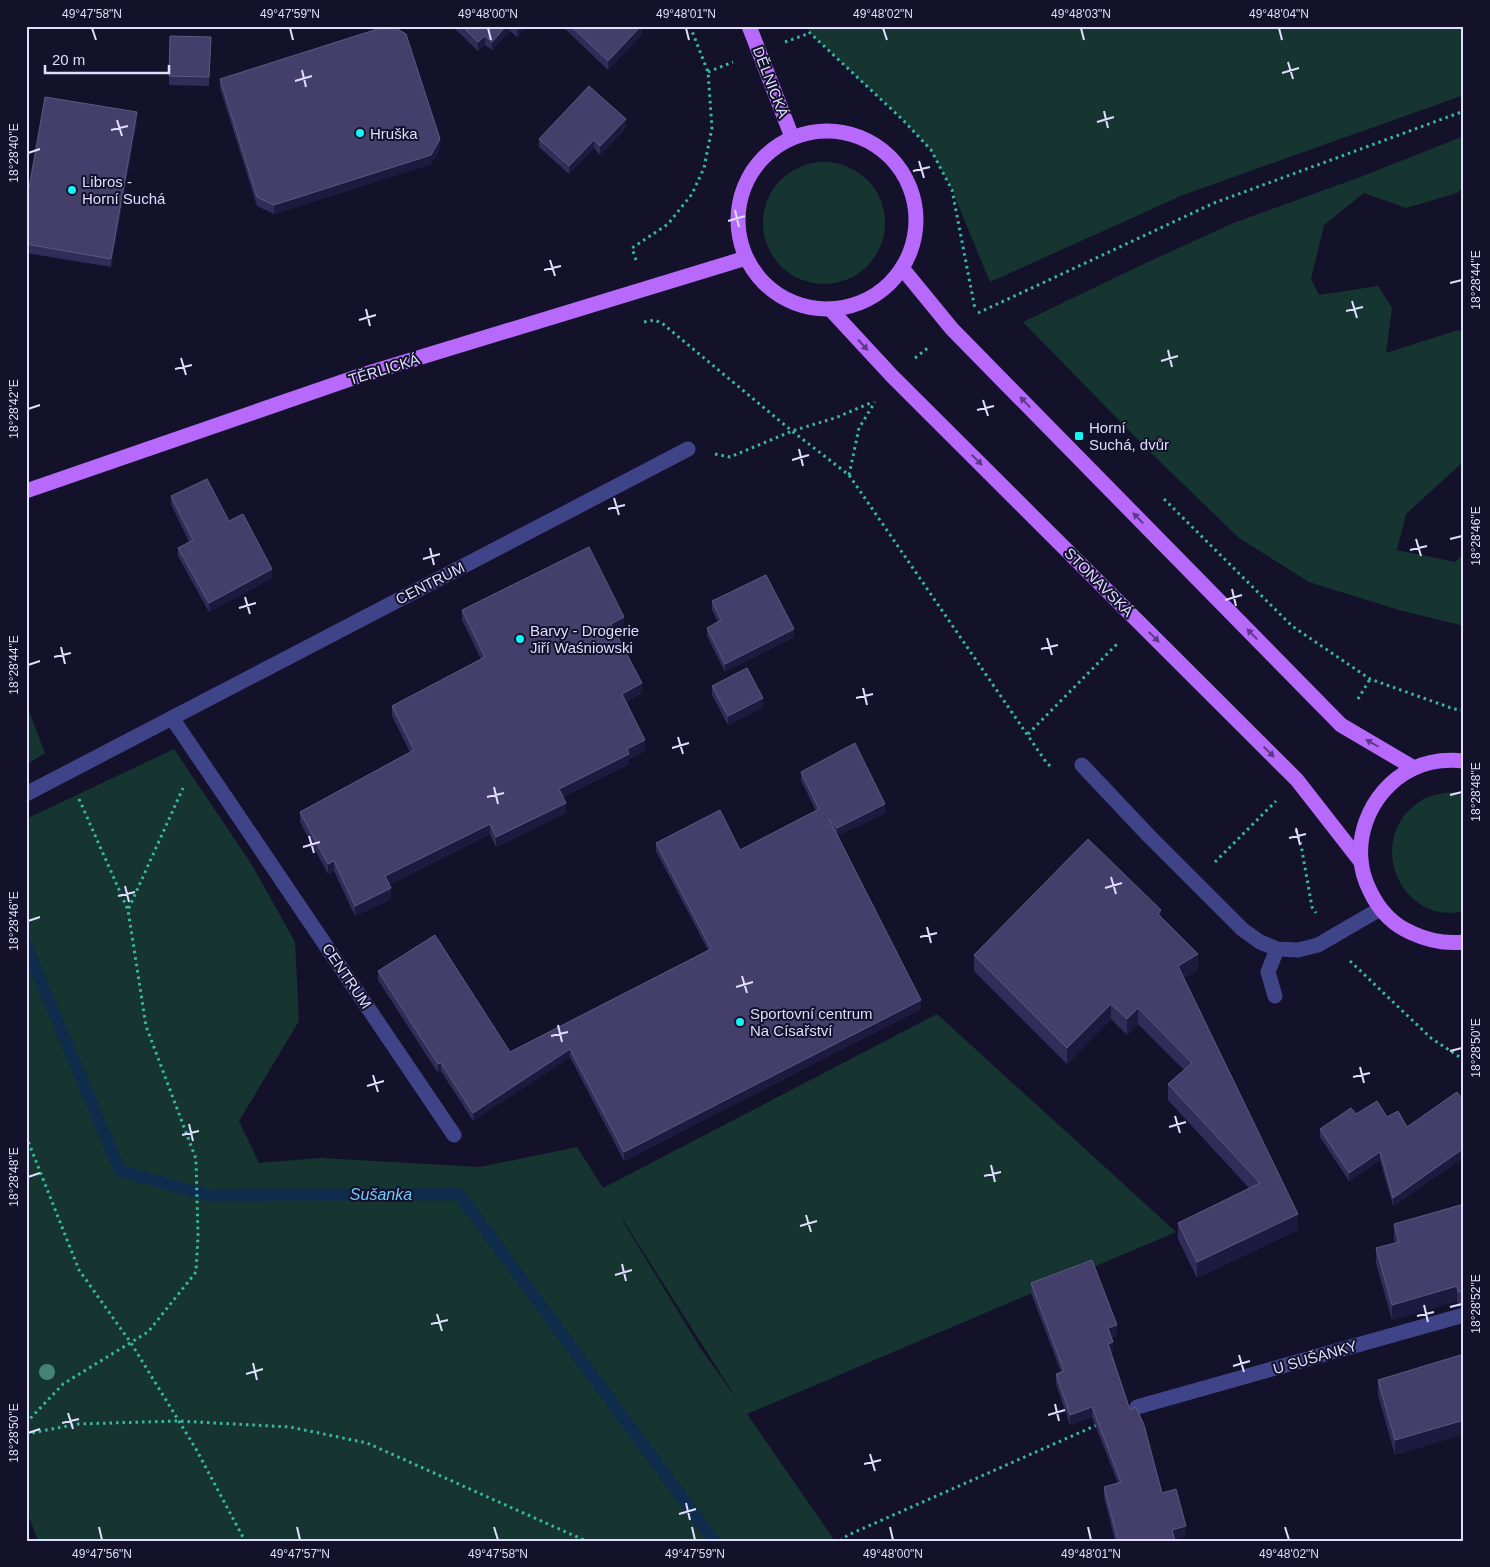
<svg xmlns="http://www.w3.org/2000/svg" width="1490" height="1567" viewBox="0 0 1490 1567" font-family="Helvetica,sans-serif">
<style>
.green{fill:#163531;fill-rule:evenodd}
.lines{fill:none;stroke-linecap:round;stroke-linejoin:round}
.stream{stroke:#0f2c4d;stroke-width:12}
.path{stroke:#36baa5;stroke-width:3;stroke-dasharray:2.5 4;stroke-linecap:butt}
.minor{stroke:#3f4488;stroke-width:15}
.major{stroke:#b669fa;stroke-width:15}
.tree{fill:#448277}
.wall{fill:#312c58}
.shaded-wall{fill:#1e1a3f}
.building{fill:#443f6a;stroke:#5c5881}
.oneway{fill:#5d3988}
.ticks{fill:none;stroke:#dedefe;stroke-width:2}
.poi-dot{fill:#11f6f7;stroke:#14122b;stroke-width:2}
.labels{text-anchor:middle;dominant-baseline:central;stroke-width:4;stroke-linejoin:round;paint-order:stroke}
.street-label{font-size:15px;fill:#dedefe;stroke:#14122b}
.poi-label{font-size:15px;fill:#dedefe;stroke:#14122b;text-anchor:start}
.water-label{font-size:16px;font-style:italic;fill:#70c7fa;stroke:#14122b}
.neatline{fill:none;stroke:#dedefe;stroke-width:2}
.ticks-label{font-size:12px;text-anchor:middle;fill:#dedefe}
</style>
<rect width="100%" height="100%" fill="#14122b"/>
<!-- green -->
<g class="green">
<polygon points="806,26 1464,26 1464,95 1183,195 990,282 952,190 931,150 903,120 810,33"/>
<polygon points="1464,136 1464,186 1457,193 1406,208 1364,193 1324,225 1311,279 1319,295 1378,286 1392,308 1386,353 1458,330 1464,333 1464,461 1406,514 1397,550 1455,562 1464,553 1464,626 1399,610 1309,582 1239,538 1147,449 1023,322 1133,269 1231,224 1363,176"/>
<circle cx="824" cy="223" r="61"/>
<polygon points="26,704 45,753 26,765"/>
<path d="M 174,749 L 252,865 L 295,942 L 299,1021 L 239,1121 L 259,1163 L 320,1158 L 480,1167 L 577,1147 L 603,1188 L 937,1014 L 1176,1232 L 747,1414 L 835,1541 L 38,1541 L 26,1509 L 26,819 ZM 622,1220 L 623,1220 L 738,1401 L 701,1349 Z"/>
<path d="M 1456,792 L 1464,793 L 1464,912 C 1453,913 1440,914 1429,909 C 1386,889 1378,829 1419,802 C 1430,794 1443,793 1456,792 Z"/>
</g>
<g class="lines">
<!-- stream -->
<polyline class="stream" points="26,945 120,1171 208,1195 459,1194 714,1541"/>
<!-- path -->
<g class="path">
<polyline points="806,26 810,33 903,120 931,150 952,190 975,309"/>
<polyline points="785,42 810,33"/>
<polyline points="708,72 733,62"/>
<polyline points="636,260 632,248 668,224 692,194 704,168 712,128 708,72 690,26"/>
<polyline points="978,313 1214,203 1464,111"/>
<polyline points="644,322 655,320 663,324 792,431 849,475 1046,762 1052,768"/>
<polyline points="915,358 929,347"/>
<polyline points="715,454 730,457 792,431 835,418 873,402"/>
<polyline points="849,475 859,428 875,402"/>
<polyline points="1164,499 1292,626 1370,679 1454,709 1464,710"/>
<polyline points="1358,699 1370,679"/>
<polyline points="1028,734 1117,644"/>
<polyline points="79,799 128,910"/>
<polyline points="1296,830 1301,845 1312,907 1316,913"/>
<polyline points="1215,862 1276,801"/>
<polyline points="1350,961 1431,1038 1464,1060"/>
<polyline points="26,1136 79,1270 131,1343 196,1449 245,1541"/>
<polyline points="26,1423 63,1384 148,1332 196,1272 198,1236 196,1159 146,1026 128,910 183,788"/>
<polyline points="26,1434 78,1424 178,1421 290,1427 367,1443 586,1541"/>
<polyline points="840,1541 848,1535 1097,1425"/>
</g>
<!-- minor -->
<g class="minor">
<polyline points="172,718 454,1135"/>
<polyline points="1082,765 1150,837 1242,929 1260,942 1277,949 1298,950 1318,945 1380,909"/>
<polyline points="26,794 688,449"/>
<polyline points="1275,996 1268,972 1277,949"/>
<polyline points="1137,1407 1464,1315"/>
</g>
<!-- major -->
<g class="major">
<polyline points="749,26 792,137"/>
<circle cx="827" cy="220" r="89"/>
<polyline points="902,268 952,329 1341,725 1414,768"/>
<polyline points="830,309 892,376 1297,780 1361,862"/>
<polyline points="26,491 359,376 746,258"/>
<path d="M 1464,761 C 1446,759 1428,761 1412,769 C 1368,791 1347,847 1370,891 C 1379,910 1393,925 1412,933 C 1429,941 1446,944 1464,942"/>
</g>
</g>
<!-- trees -->
<circle class="tree" cx="47" cy="1372" r="8"/>
<!-- wall -->
<g class="wall">
<polygon points="452,26 527,26 517,37 510,31 492,50 485,45 478,51"/>
<polygon points="562,26 642,26 642,34 608,70"/>
<polygon points="211,37 209,86 169,85 169,76"/>
<polygon points="220,79 440,148 431,164 274,214 257,206 220,88"/>
<polygon points="137,121 111,267 26,253 26,205"/>
<polygon points="626,128 600,155 594,148 569,174 539,147 539,139"/>
<polygon points="171,496 229,521 272,578 209,612 178,556 178,548 189,542 171,504"/>
<polygon points="712,601 794,637 725,672 707,636 707,628 718,622 712,610"/>
<polygon points="462,610 624,627 615,632 642,693 626,702 645,751 629,759 629,764 563,797 566,813 496,847 490,834 389,885 391,899 355,916 334,871 328,874 300,822 300,812 410,752 392,716 392,706 481,659 462,620"/>
<polygon points="712,686 763,707 728,725 712,695"/>
<polygon points="801,772 885,813 837,836 921,1009 624,1161 570,1057 473,1121 441,1071 438,1073 378,980 378,971 510,1052 708,950 656,851 656,843 740,850 816,811 801,780"/>
<polygon points="1161,917 1198,970 1184,978 1298,1230 1197,1278 1178,1239 1178,1223 1249,1188 1168,1100 1168,1084 1184,1070 1138,1024 1127,1035 1111,1019 1067,1064 974,971 974,955"/>
<polygon points="1464,1101 1464,1157 1393,1206 1380,1160 1349,1181 1320,1137 1320,1129 1356,1114 1387,1117 1407,1127"/>
<polygon points="1464,1204 1464,1306 1458,1307 1457,1301 1392,1320 1376,1263 1376,1248 1395,1243 1394,1239 1394,1224"/>
<polygon points="1031,1283 1117,1335 1112,1337 1113,1352 1111,1353 1130,1410 1162,1493 1186,1536 1175,1539 1175,1541 1115,1541 1104,1497 1104,1487 1118,1483 1092,1417 1070,1425 1056,1384 1056,1374 1061,1372 1031,1293"/>
<polygon points="1464,1354 1464,1434 1395,1455 1378,1395 1378,1380"/>
</g>
<!-- shaded-wall -->
<g class="shaded-wall">
<polygon points="506,26 510,26 510,31 492,50 492,42"/>
<polygon points="519,26 527,26 517,37 517,29"/>
<polygon points="641,26 642,34 608,70 608,61"/>
<polygon points="485,36 485,45 478,51 478,42"/>
<polygon points="137,112 137,121 111,267 111,259"/>
<polygon points="626,119 626,128 600,155 600,146"/>
<polygon points="440,139 440,148 431,164 274,214 274,205"/>
<polygon points="594,140 594,148 569,174 569,166"/>
<polygon points="272,569 272,578 209,612 209,603"/>
<polygon points="624,617 624,627 611,634 611,624"/>
<polygon points="794,629 794,637 725,672 725,664"/>
<polygon points="642,683 642,693 622,704 622,694"/>
<polygon points="763,698 763,707 728,725 728,716"/>
<polygon points="645,740 645,751 629,759 629,764 559,799 559,789 627,749"/>
<polygon points="566,803 566,813 496,847 496,837"/>
<polygon points="885,804 885,813 837,836 837,828"/>
<polygon points="490,824 490,834 385,887 385,876"/>
<polygon points="334,861 334,871 328,874 328,864"/>
<polygon points="391,888 391,899 355,916 355,906"/>
<polygon points="1161,910 1161,926 1158,914"/>
<polygon points="1198,954 1198,970 1178,982 1178,966"/>
<polygon points="921,1000 921,1009 624,1161 624,1152"/>
<polygon points="1111,1004 1111,1019 1067,1064 1067,1048"/>
<polygon points="1138,1008 1138,1024 1127,1035 1127,1019"/>
<polygon points="570,1049 570,1057 473,1121 473,1113"/>
<polygon points="441,1063 441,1071 438,1073 438,1064"/>
<polygon points="1464,1148 1464,1157 1393,1206 1393,1198"/>
<polygon points="1380,1152 1380,1160 1349,1181 1349,1173"/>
<polygon points="1298,1214 1298,1230 1197,1278 1197,1262"/>
<polygon points="1457,1286 1457,1301 1392,1320 1392,1305"/>
<polygon points="1117,1325 1117,1335 1108,1338 1108,1328"/>
<polygon points="1113,1342 1113,1352 1108,1354 1108,1344"/>
<polygon points="1092,1407 1092,1417 1070,1425 1070,1415"/>
<polygon points="1464,1420 1464,1434 1395,1455 1395,1440"/>
<polygon points="1186,1526 1186,1536 1172,1540 1172,1530"/>
</g>
<!-- building -->
<g class="building">
<polygon points="387,26 392,26 406,34 440,139 431,155 274,205 257,197 220,79"/>
<polygon points="462,26 506,26 492,42 485,36 478,42"/>
<polygon points="571,26 641,26 608,61"/>
<polygon points="170,36 211,37 209,77 169,76"/>
<polygon points="589,86 626,119 600,146 594,140 569,166 539,139"/>
<polygon points="45,97 137,112 111,259 26,244 26,205"/>
<polygon points="207,479 229,521 243,514 272,569 209,603 178,548 193,540 171,496"/>
<polygon points="589,547 624,617 611,624 642,683 622,694 645,740 627,749 629,754 559,789 566,803 496,837 490,824 385,876 391,888 355,906 334,861 328,864 300,812 414,750 392,706 485,657 462,610"/>
<polygon points="766,575 794,629 725,664 707,628 721,620 712,601"/>
<polygon points="747,668 763,698 728,716 712,686"/>
<polygon points="855,743 885,804 837,828 829,819 921,1000 624,1152 570,1049 473,1113 441,1063 438,1064 378,971 435,935 510,1052 711,949 656,843 720,810 740,850 819,809 801,772"/>
<polygon points="1088,839 1161,910 1158,914 1198,954 1178,966 1298,1214 1197,1262 1178,1223 1260,1183 1168,1084 1192,1063 1138,1008 1127,1019 1111,1004 1067,1048 974,955"/>
<polygon points="1457,1092 1464,1101 1464,1148 1393,1198 1380,1152 1349,1173 1320,1129 1351,1108 1356,1114 1377,1101 1387,1117 1398,1111 1407,1127"/>
<polygon points="1464,1204 1464,1291 1458,1292 1457,1286 1392,1305 1376,1248 1399,1242 1394,1224"/>
<polygon points="1092,1260 1117,1325 1108,1328 1113,1342 1108,1344 1130,1410 1136,1407 1144,1425 1162,1493 1176,1489 1186,1526 1172,1530 1175,1541 1118,1541 1104,1487 1121,1482 1092,1407 1070,1415 1056,1374 1064,1371 1031,1283"/>
<polygon points="1464,1354 1464,1420 1395,1440 1378,1380"/>
</g>
<!-- one-way arrows -->
<defs><path id="oneway-solid" d="M-6-.8H1V-3.2L6.5 0L1 3.2V.8H-6Z" transform="scale(1.25)"/></defs>
<g class="oneway">
<use href="#oneway-solid" transform="translate(863 345) rotate(47)"/>
<use href="#oneway-solid" transform="translate(1025 402) rotate(-134)"/>
<use href="#oneway-solid" transform="translate(977 460) rotate(45)"/>
<use href="#oneway-solid" transform="translate(1138 518) rotate(-134)"/>
<use href="#oneway-solid" transform="translate(1252 634) rotate(-134)"/>
<use href="#oneway-solid" transform="translate(1154 637) rotate(45)"/>
<use href="#oneway-solid" transform="translate(1372 743) rotate(-150)"/>
<use href="#oneway-solid" transform="translate(1269 752) rotate(45)"/>
</g>
<!-- ticks -->
<path class="ticks" d="M 92,28 L 96,40M 290,28 L 293,40M 488,28 L 491,40M 686,28 L 689,40M 883,28 L 887,40M 1081,28 L 1084,40M 1279,28 L 1282,40M 1288,62 L 1293,79M 302,70 L 306,87M 1282,73 L 1299,68M 295,81 L 312,76M 1104,111 L 1108,128M 117,120 L 122,136M 1097,122 L 1114,117M 111,130 L 128,126M 28,153 L 40,149M 919,161 L 924,178M 913,171 L 930,167M 735,210 L 739,227M 728,221 L 745,216M 550,260 L 555,276M 544,270 L 561,266M 1450,283 L 1462,280M 1352,301 L 1357,318M 366,309 L 370,326M 1346,311 L 1363,307M 359,320 L 376,315M 1168,350 L 1172,367M 181,358 L 186,375M 1161,361 L 1178,356M 175,369 L 192,365M 983,400 L 988,416M 28,409 L 40,405M 977,410 L 994,406M 799,449 L 803,466M 792,460 L 809,455M 614,498 L 619,515M 608,509 L 625,505M 1416,539 L 1421,556M 1450,539 L 1462,536M 430,548 L 434,565M 1410,550 L 1427,546M 423,559 L 440,554M 1232,589 L 1236,606M 245,597 L 250,614M 1225,600 L 1242,595M 239,608 L 256,603M 1047,638 L 1052,655M 61,647 L 65,664M 1041,649 L 1058,645M 54,657 L 71,653M 28,665 L 40,661M 863,688 L 867,705M 856,698 L 873,694M 678,737 L 683,754M 672,748 L 689,743M 494,787 L 498,804M 1450,795 L 1462,792M 487,797 L 504,793M 1296,828 L 1300,845M 309,836 L 314,853M 1289,838 L 1306,834M 303,847 L 320,842M 1111,877 L 1116,894M 125,886 L 129,902M 1105,888 L 1122,883M 118,896 L 135,892M 28,921 L 40,917M 927,927 L 931,943M 920,937 L 937,933M 742,976 L 747,993M 736,987 L 753,982M 558,1025 L 562,1042M 551,1036 L 568,1032M 1450,1051 L 1462,1048M 1360,1067 L 1364,1083M 373,1075 L 378,1092M 1353,1077 L 1370,1073M 367,1086 L 384,1081M 1175,1116 L 1180,1133M 189,1124 L 193,1141M 1169,1127 L 1186,1122M 182,1135 L 199,1131M 991,1165 L 995,1182M 984,1176 L 1001,1172M 28,1177 L 40,1173M 806,1215 L 811,1232M 800,1226 L 817,1221M 622,1264 L 626,1281M 615,1275 L 632,1270M 1424,1305 L 1428,1322M 1450,1307 L 1462,1304M 437,1314 L 442,1331M 1417,1316 L 1434,1312M 431,1324 L 448,1320M 1239,1355 L 1244,1372M 253,1363 L 257,1380M 1233,1366 L 1250,1361M 246,1374 L 263,1369M 1055,1404 L 1059,1421M 68,1413 L 73,1429M 1048,1415 L 1065,1410M 62,1423 L 79,1419M 28,1433 L 40,1429M 870,1454 L 875,1471M 864,1464 L 881,1460M 686,1503 L 690,1520M 679,1514 L 696,1509M 99,1527 L 102,1540M 297,1527 L 300,1540M 494,1527 L 498,1540M 692,1527 L 695,1540M 890,1527 L 893,1540M 1088,1527 L 1091,1540M 1285,1527 L 1289,1540"/>
<!-- markers -->
<g class="poi-dot">
<circle cx="360" cy="133" r="5"/>
<circle cx="72" cy="190" r="5"/>
<rect x="1074" y="431" width="10" height="10" rx="2.5"/>
<circle cx="520" cy="639" r="5"/>
<circle cx="740" cy="1022" r="5"/>
</g>
<g class="labels">
<!-- street labels -->
<g class="street-label">
<text transform="translate(771 82) rotate(69)">DĚLNICKÁ</text>
<text transform="translate(384 369) rotate(-17)">TĚRLICKÁ</text>
<text transform="translate(1099 582) rotate(45)">STONAVSKÁ</text>
<text transform="translate(430 583) rotate(-27)">CENTRUM</text>
<text transform="translate(347 976) rotate(56)">CENTRUM</text>
<text transform="translate(1315 1357) rotate(-16)">U SUŠANKY</text>
</g>
<!-- poi labels -->
<g class="poi-label">
<text x="370" y="133">Hruška</text>
<text x="82" y="181">Libros -<tspan x="82" dy="17">Horní Suchá</tspan></text>
<text x="1089" y="427">Horní<tspan x="1089" dy="17">Suchá, dvůr</tspan></text>
<text x="530" y="630">Barvy - Drogerie<tspan x="530" dy="17">Jiří Waśniowski</tspan></text>
<text x="750" y="1013">Sportovní centrum<tspan x="750" dy="17">Na Císařství</tspan></text>
</g>
<!-- water labels -->
<g class="water-label">
<text x="381" y="1194">Sušanka</text>
</g>
</g>
<!-- border -->
<rect width="1490" height="1567" fill="none" stroke="#14122b" stroke-width="55"/>
<!-- scale -->
<path d="M45 65v8h124v-8" fill="none" stroke="#dedefe" stroke-width="2.5"/>
<text x="52" y="65" font-size="15" fill="#dedefe" stroke="#14122b" stroke-width="4" paint-order="stroke">20 m</text>
<rect x="28" y="28" width="1434" height="1512" class="neatline"/>
<g class="ticks-label">
<text x="92" y="18">49°47'58"N</text>
<text x="290" y="18">49°47'59"N</text>
<text x="488" y="18">49°48'00"N</text>
<text x="686" y="18">49°48'01"N</text>
<text x="883" y="18">49°48'02"N</text>
<text x="1081" y="18">49°48'03"N</text>
<text x="1279" y="18">49°48'04"N</text>
<text transform="translate(14 153) rotate(-90)" y="4">18°28'40"E</text>
<text transform="translate(1476 280) rotate(-90)" y="4">18°28'44"E</text>
<text transform="translate(14 409) rotate(-90)" y="4">18°28'42"E</text>
<text transform="translate(1476 536) rotate(-90)" y="4">18°28'46"E</text>
<text transform="translate(14 665) rotate(-90)" y="4">18°28'44"E</text>
<text transform="translate(1476 792) rotate(-90)" y="4">18°28'48"E</text>
<text transform="translate(14 921) rotate(-90)" y="4">18°28'46"E</text>
<text transform="translate(1476 1048) rotate(-90)" y="4">18°28'50"E</text>
<text transform="translate(14 1177) rotate(-90)" y="4">18°28'48"E</text>
<text transform="translate(1476 1304) rotate(-90)" y="4">18°28'52"E</text>
<text transform="translate(14 1433) rotate(-90)" y="4">18°28'50"E</text>
<text x="102" y="1558">49°47'56"N</text>
<text x="300" y="1558">49°47'57"N</text>
<text x="498" y="1558">49°47'58"N</text>
<text x="695" y="1558">49°47'59"N</text>
<text x="893" y="1558">49°48'00"N</text>
<text x="1091" y="1558">49°48'01"N</text>
<text x="1289" y="1558">49°48'02"N</text>
</g>
</svg>
